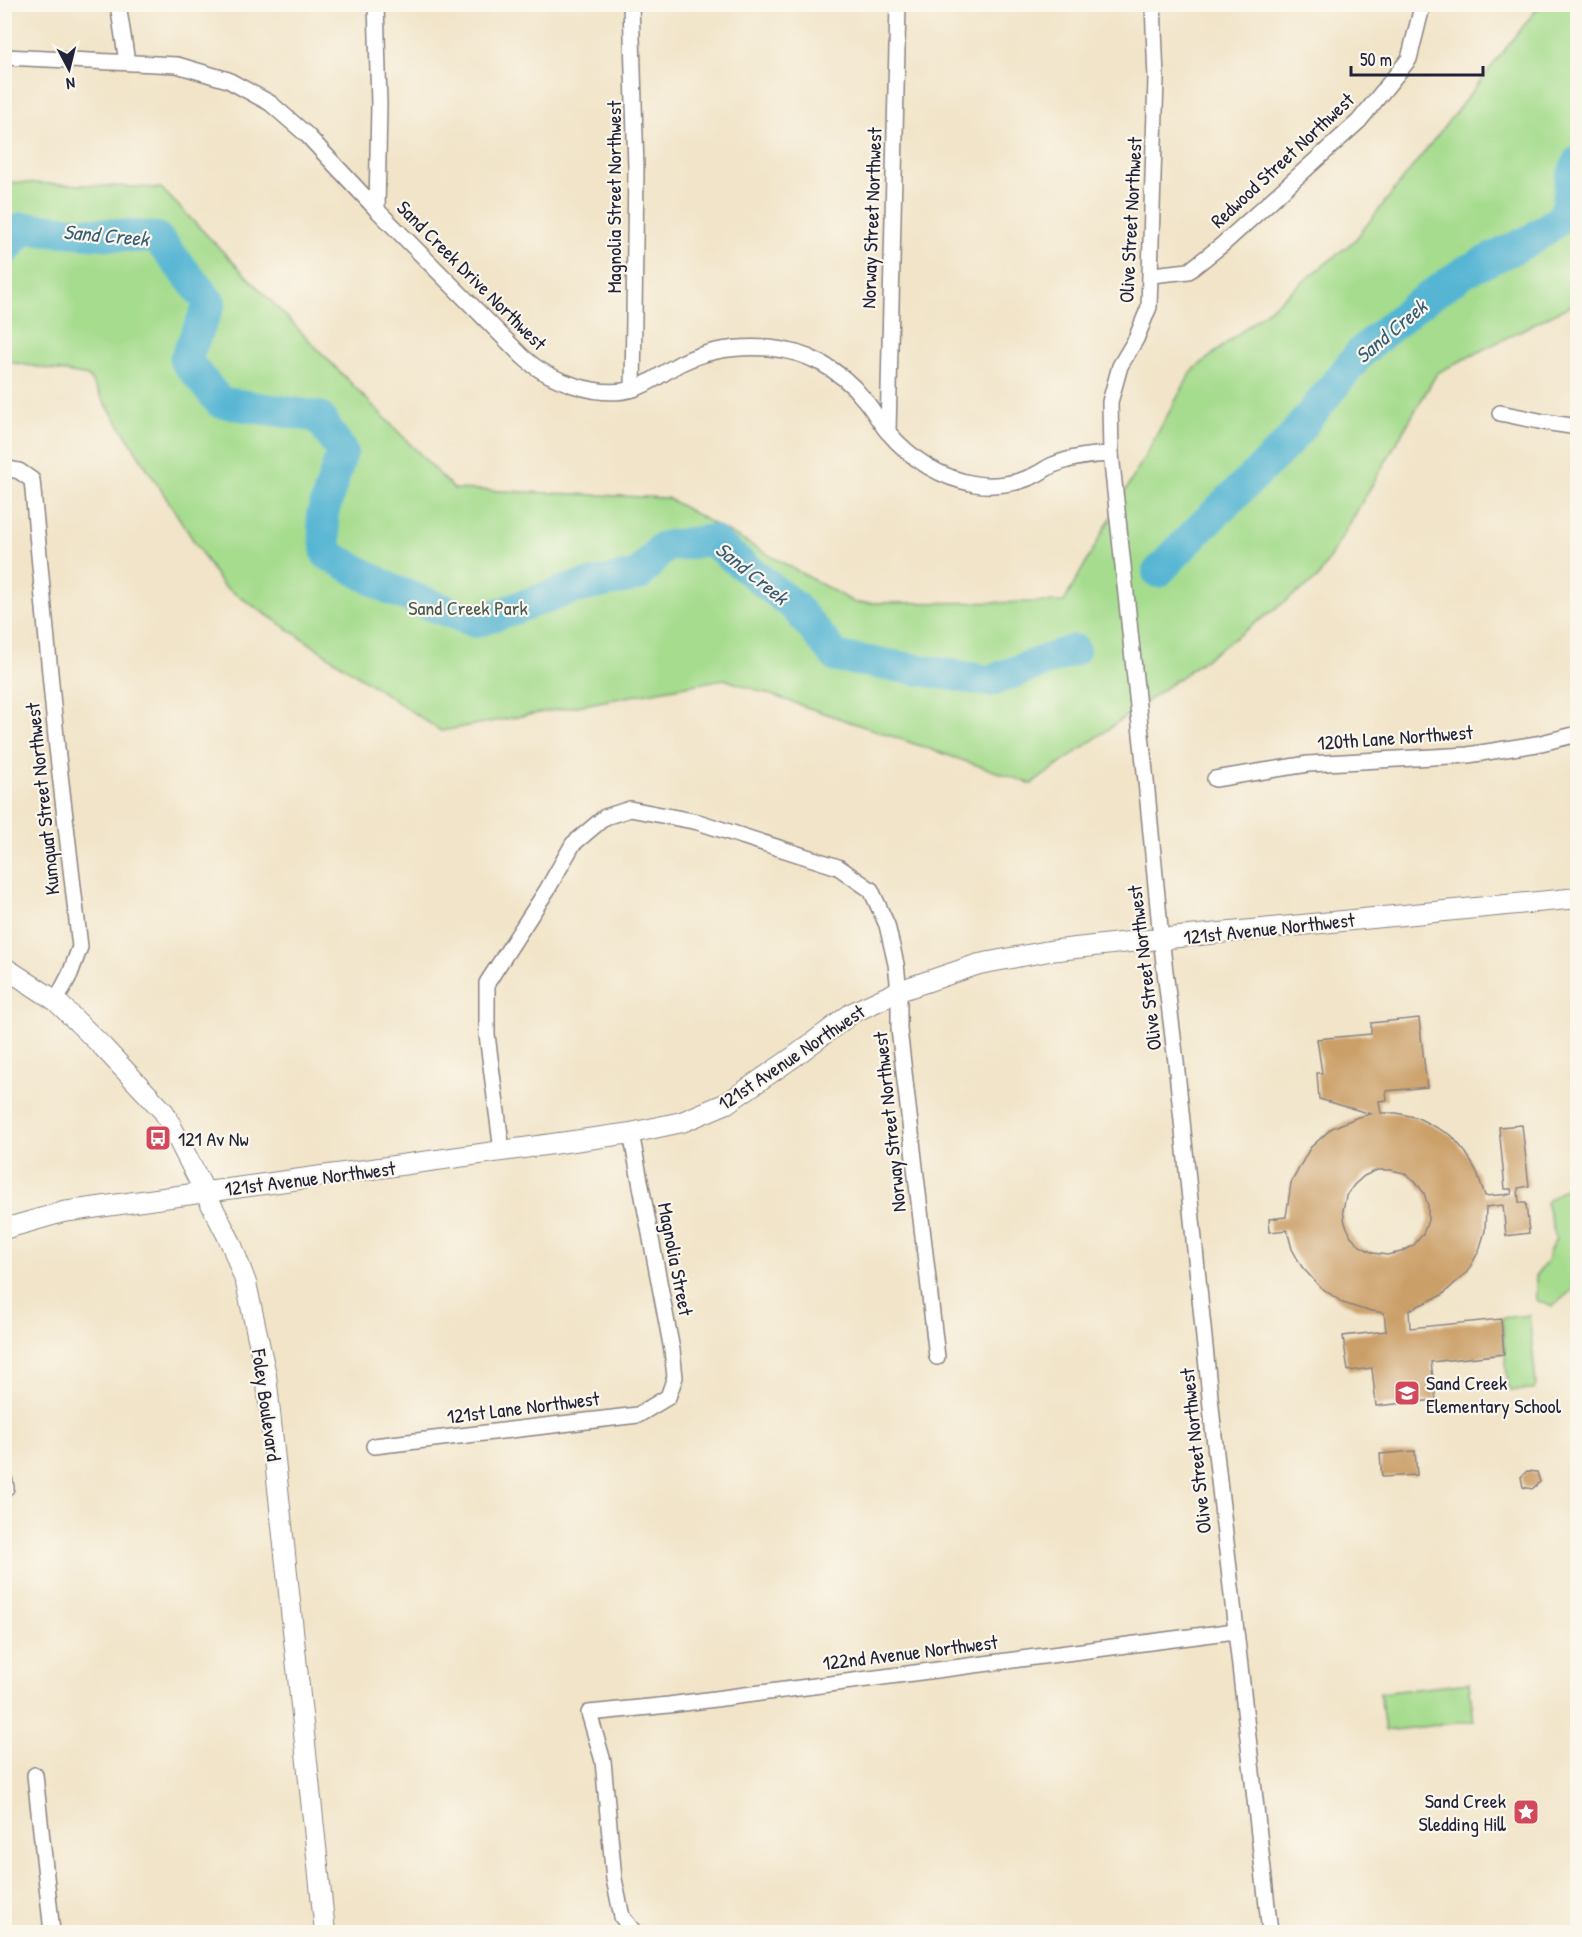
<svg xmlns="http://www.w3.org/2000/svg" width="1582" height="1937" viewBox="0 0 1582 1937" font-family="'Patrick Hand',sans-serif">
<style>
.green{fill:#a5dc8d;stroke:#647f64;stroke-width:1.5}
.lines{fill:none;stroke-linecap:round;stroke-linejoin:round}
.river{stroke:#54b5d3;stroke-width:32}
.building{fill:#cb9f67;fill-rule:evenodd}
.minor-casing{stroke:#8a8382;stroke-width:18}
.tertiary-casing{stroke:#8a8382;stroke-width:22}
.minor{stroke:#fff;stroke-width:15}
.tertiary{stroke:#fff;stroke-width:20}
.labels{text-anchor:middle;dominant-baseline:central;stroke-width:4.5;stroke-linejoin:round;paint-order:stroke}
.street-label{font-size:20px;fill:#22223b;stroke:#fbf7ec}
.park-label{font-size:20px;fill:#495a54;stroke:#fbf7ec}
.poi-label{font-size:20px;fill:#22223b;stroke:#fbf7ec;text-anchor:start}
.water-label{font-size:21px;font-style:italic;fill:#365d78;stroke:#fbf7ec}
</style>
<rect width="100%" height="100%" fill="#fbf7ec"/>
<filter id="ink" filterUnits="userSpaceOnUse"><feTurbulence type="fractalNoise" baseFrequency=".0167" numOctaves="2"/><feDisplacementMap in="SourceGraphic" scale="12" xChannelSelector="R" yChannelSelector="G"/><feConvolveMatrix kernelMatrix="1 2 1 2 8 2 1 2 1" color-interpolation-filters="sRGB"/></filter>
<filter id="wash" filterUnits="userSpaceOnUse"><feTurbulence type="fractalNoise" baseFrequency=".008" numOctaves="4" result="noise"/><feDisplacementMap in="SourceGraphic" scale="24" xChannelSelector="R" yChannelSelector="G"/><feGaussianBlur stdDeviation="1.35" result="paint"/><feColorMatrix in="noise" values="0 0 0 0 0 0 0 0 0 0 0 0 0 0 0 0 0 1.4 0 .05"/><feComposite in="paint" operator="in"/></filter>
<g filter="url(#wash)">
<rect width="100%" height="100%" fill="#f1e4c8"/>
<!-- green -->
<g class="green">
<polygon points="1540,5 1577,5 1577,302 1437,373 1318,578 1032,784 724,679 441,731 222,585 88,376 5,361 5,182 161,188 454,489 667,498 855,603 1064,602 1192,371 1355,240"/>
<polygon points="1570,1185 1577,1185 1577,1286 1552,1307 1536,1300 1536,1276 1547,1261 1550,1250 1556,1239 1546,1202"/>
<polygon points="1529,1315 1536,1385 1534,1390 1510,1390 1508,1386 1502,1318"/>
<polygon points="1469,1683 1474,1721 1385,1731 1380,1693"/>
</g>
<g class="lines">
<!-- river -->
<g class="river">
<polyline points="4,251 23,228 157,238 210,303 185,360 220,402 319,417 342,452 322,516 327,554 392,590 476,622 570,589 639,575 663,547 711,540 795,607 837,657 990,681 1074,650"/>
<polyline points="1158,572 1199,529 1286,445 1362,351 1414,307 1464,272 1531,240 1562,218 1567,207 1571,180 1578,162"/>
</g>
</g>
<g id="blocks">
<!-- building -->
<g class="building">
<path d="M 1419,1018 L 1427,1087 L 1386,1091 L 1387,1100 L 1379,1101 L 1381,1113 L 1397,1113 L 1418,1118 L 1451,1135 L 1466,1153 L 1477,1172 L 1485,1196 L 1512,1194 L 1511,1189 L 1505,1189 L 1499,1127 L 1522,1125 L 1529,1186 L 1518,1188 L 1519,1203 L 1526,1203 L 1529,1233 L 1506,1236 L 1503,1205 L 1486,1207 L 1485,1231 L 1479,1251 L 1467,1272 L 1442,1295 L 1409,1310 L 1410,1328 L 1501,1319 L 1504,1354 L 1431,1362 L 1436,1400 L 1376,1406 L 1372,1368 L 1348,1371 L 1343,1336 L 1386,1331 L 1384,1313 L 1361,1309 L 1343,1303 L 1319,1286 L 1302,1267 L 1292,1249 L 1287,1230 L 1270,1232 L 1269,1219 L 1286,1217 L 1291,1183 L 1310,1148 L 1332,1128 L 1358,1117 L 1371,1114 L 1319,1099 L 1317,1073 L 1322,1073 L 1317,1039 L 1371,1034 L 1371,1023 ZM 1377,1170 L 1391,1170 L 1404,1173 L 1415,1181 L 1424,1193 L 1428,1206 L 1428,1220 L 1423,1234 L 1414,1245 L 1401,1252 L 1387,1255 L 1373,1253 L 1360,1246 L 1351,1236 L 1345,1223 L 1343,1210 L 1346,1196 L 1354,1185 L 1364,1176 Z"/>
<polygon points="1415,1451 1417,1475 1382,1477 1380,1454"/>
<polygon points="1527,1471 1537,1472 1540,1482 1532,1489 1523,1487 1521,1477"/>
</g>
</g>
</g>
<g filter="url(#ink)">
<use href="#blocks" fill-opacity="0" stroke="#8a8382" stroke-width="1.5"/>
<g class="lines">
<!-- minor casing -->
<g class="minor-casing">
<g id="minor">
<polyline points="118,4 127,62"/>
<polyline points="376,4 379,104 377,210"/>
<polyline points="631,4 636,169 633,389"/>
<polyline points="1153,4 1156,78 1149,307 1136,339 1120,366 1110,402 1111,454 1146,781 1161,938 1176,1062 1214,1436 1270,1932"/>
<path d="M 4,57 L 177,65 L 228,80 L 270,103 L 307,135 L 377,210 L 523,357 C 548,380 598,399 633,389 C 649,385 665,371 681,363 C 709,349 739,346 769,348 C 806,351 840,369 863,398 C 872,408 879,421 887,431 C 910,458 940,478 975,484 C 993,487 1016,484 1033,476 C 1040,473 1046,468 1053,465 C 1072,457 1090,455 1111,454"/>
<polyline points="1151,275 1189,271 1223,244 1359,121 1409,59 1421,11 1420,4"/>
<polyline points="1500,413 1544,422 1578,427"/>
<polyline points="888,432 898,4"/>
<polyline points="4,468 19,471 32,480 57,748 80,947 70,974 56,1001"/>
<polyline points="1215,779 1308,764 1468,755 1537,744 1578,734"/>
<polyline points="502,1151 487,1035 487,983 547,890 573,844 605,817 630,809 698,822 838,867 871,890 887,925 896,964 899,991 899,1029 937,1357"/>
<polyline points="374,1446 638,1415 668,1397 675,1377 672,1350 631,1133"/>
<polyline points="4,1477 6,1488"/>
<polyline points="35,1775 52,1932"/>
<polyline points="634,1932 622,1917 614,1879 603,1761 589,1713 669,1705 1235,1631"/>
</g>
</g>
<!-- tertiary casing -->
<g class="tertiary-casing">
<g id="tertiary">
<polyline points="4,967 56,1001 103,1047 164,1112 231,1243 246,1283 266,1375 325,1932"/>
<polyline points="4,1229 63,1212 631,1133 682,1122 727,1103 795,1056 852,1013 899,991 979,964 1049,951 1138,941 1578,898"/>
</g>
</g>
<!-- minor -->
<use href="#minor" class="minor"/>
<!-- tertiary -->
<use href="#tertiary" class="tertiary"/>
</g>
</g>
<!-- icons -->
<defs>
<g id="bus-square" transform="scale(1.35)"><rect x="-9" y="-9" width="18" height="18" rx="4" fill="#d1495b" stroke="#fbf7ec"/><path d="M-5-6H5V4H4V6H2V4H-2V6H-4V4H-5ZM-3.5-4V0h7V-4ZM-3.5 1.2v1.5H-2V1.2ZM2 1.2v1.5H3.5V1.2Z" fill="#fff"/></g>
<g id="school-square" transform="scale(1.35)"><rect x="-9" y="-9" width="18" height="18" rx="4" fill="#d1495b" stroke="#fbf7ec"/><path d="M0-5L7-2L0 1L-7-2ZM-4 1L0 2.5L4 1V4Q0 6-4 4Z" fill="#fff"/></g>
<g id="sight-square" transform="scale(1.35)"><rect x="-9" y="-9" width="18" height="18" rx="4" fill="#d1495b" stroke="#fbf7ec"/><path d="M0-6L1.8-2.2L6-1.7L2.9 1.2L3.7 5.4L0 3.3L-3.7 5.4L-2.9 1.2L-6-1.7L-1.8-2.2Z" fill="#fff"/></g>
</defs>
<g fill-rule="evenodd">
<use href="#bus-square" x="158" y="1138"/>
<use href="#school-square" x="1407" y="1393"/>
<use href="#sight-square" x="1526" y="1812"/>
</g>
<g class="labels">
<!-- street labels -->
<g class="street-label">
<text transform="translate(1282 160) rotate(-43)">Redwood Street Northwest</text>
<text transform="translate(613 197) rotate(-90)">Magnolia Street Northwest</text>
<text transform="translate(871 218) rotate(-88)">Norway Street Northwest</text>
<text transform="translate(1130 220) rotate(-87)">Olive Street Northwest</text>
<text transform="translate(472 275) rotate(45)">Sand Creek Drive Northwest</text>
<text transform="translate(1395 737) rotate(-4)">120th Lane Northwest</text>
<text transform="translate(42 799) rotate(-96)">Kumquat Street Northwest</text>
<text transform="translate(1269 928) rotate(-6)">121st Avenue Northwest</text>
<text transform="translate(1144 968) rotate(-97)">Olive Street Northwest</text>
<text transform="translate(791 1057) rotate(-34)">121st Avenue Northwest</text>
<text transform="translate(889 1122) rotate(-96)">Norway Street Northwest</text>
<text transform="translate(310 1178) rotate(-7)">121st Avenue Northwest</text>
<text transform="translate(676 1259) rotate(79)">Magnolia Street</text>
<text transform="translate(267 1405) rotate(82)">Foley Boulevard</text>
<text transform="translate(523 1407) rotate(-7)">121st Lane Northwest</text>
<text transform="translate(1195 1451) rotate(-96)">Olive Street Northwest</text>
<text transform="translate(910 1652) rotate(-7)">122nd Avenue Northwest</text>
</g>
<!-- park labels -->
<g class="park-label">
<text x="468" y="607">Sand Creek Park</text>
</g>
<!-- poi labels -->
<g class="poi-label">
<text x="178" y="1138">121 Av Nw</text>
<text x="1426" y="1382">Sand Creek<tspan x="1426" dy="23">Elementary School</tspan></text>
<text x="1506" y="1800" text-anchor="end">Sand Creek<tspan x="1506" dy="23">Sledding Hill</tspan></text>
</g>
<!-- water labels -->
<g class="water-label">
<text transform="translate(106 235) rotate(5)">Sand Creek</text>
<text transform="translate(1391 331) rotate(-40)">Sand Creek</text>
<text transform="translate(752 573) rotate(39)">Sand Creek</text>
</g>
</g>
<!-- margin -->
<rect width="1582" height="1937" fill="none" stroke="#fbf7ec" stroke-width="24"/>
<!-- north arrow -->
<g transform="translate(69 69) rotate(173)" stroke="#fbf7ec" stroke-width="4.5" paint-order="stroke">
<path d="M0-4.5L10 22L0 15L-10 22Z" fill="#22223b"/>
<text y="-9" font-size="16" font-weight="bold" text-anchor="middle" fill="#22223b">N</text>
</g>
<!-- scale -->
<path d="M1351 66v9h132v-9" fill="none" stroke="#22223b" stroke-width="3"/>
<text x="1360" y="66" font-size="18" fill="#22223b" stroke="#fbf7ec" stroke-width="4.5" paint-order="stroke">50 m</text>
</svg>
